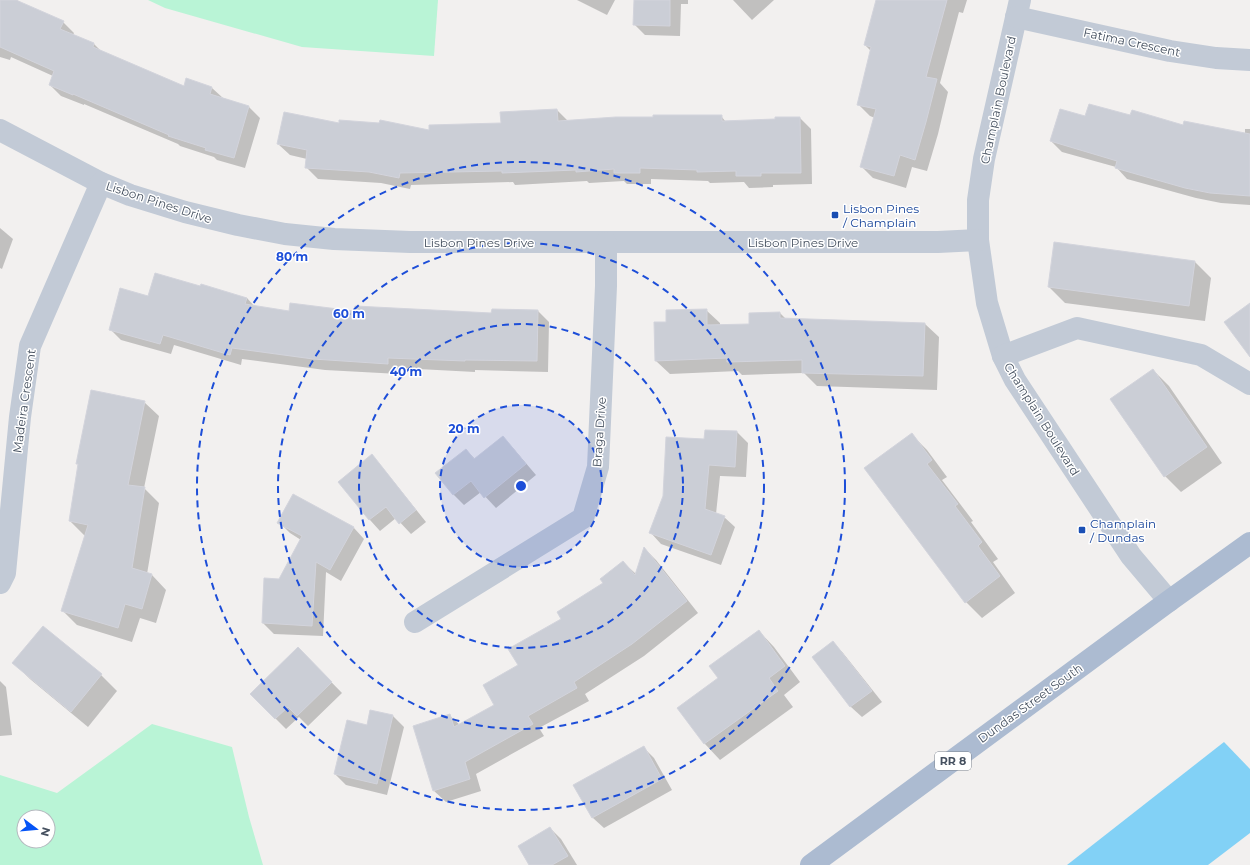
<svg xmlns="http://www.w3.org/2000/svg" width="1250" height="865" viewBox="0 0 1250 865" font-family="Montserrat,sans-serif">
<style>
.green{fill:#b9f4d6;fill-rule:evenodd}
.water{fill:#82d1f6}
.shadow{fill:#0003}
.building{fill:#cbced6;stroke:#d3d4dc}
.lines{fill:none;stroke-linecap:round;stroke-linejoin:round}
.minor{stroke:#c2cad6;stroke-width:22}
.major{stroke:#acbbd1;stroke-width:22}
.ring{fill:none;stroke:#1d4ed8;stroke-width:2;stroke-dasharray:7 5}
.transit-dot{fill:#1a4fb4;stroke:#fff;stroke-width:1.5}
.labels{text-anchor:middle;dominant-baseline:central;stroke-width:3;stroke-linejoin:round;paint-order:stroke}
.shield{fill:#fff;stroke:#7d848f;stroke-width:1}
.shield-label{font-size:11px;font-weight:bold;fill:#45505f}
.street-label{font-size:12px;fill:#45505f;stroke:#fff}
.transit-label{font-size:12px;fill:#164399;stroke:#fff;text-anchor:start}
.centre{fill:#1d4ed8;stroke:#fff;stroke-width:2}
.ring-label{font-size:12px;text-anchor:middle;font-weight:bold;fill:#1d4ed8;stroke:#fff;stroke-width:3;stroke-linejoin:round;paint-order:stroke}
</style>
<rect width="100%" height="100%" fill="#f2f0ef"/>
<!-- green -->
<g class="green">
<polygon points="148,0 438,0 434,56 302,47 165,8"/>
<path d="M 152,724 L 232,747 L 249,817 L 263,865 L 0,865 L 0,775 L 57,793 ZM 24,817 L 48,817 L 48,841 L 24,841 Z"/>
</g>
<!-- water -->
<polygon class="water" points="1224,742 1250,769 1250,833 1208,865 1067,865"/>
<!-- shadow -->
<g class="shadow">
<polygon points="0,0 17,0 21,3 63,22 74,33 73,35 94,44 102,52 184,87 212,88 223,98 249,107 260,118 245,168 217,160 214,157 180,146 178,144 84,104 84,105 61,96 50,85 53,76 11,57 10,60 0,57"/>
<polygon points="577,0 615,0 607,15"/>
<polygon points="635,0 688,0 688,4 681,4 680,36 645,35 634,24"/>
<polygon points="733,0 774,0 752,20"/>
<polygon points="877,0 967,0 963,13 959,12 940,83 948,92 938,134 927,171 912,167 906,188 873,178 861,166 875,118 870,116 858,104 871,51 865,45"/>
<polygon points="557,110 568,121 721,116 726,122 800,118 811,129 812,184 773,185 773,187 749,188 744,182 710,183 708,181 651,179 651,184 627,184 624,181 589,183 587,181 515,185 513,182 411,185 410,189 381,183 318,179 306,167 307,159 290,155 278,144 339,124 430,131 502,124"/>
<polygon points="1086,117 1131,117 1184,126 1245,134 1245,129 1250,129 1250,205 1221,203 1196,198 1127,179 1116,167 1062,152 1051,141"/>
<polygon points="0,228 13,239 2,269 0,268"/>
<polygon points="1195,262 1211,278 1205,321 1065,303 1049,287"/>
<polygon points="201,287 247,298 255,307 290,312 492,314 492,310 538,311 549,322 548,372 475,370 475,372 399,368 399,374 325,370 242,359 241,365 174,345 171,354 121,340 110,329 149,297"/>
<polygon points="706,310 720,323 720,326 751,325 780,313 786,319 925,324 939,337 937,390 817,386 804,373 742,375 738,371 670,374 656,361 667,322"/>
<polygon points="1153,370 1169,386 1222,463 1181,492 1165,476"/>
<polygon points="144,402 159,416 144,488 159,503 147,574 152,575 166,590 156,623 140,618 132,642 77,625 63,611 85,536 70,521 79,465 78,464"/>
<polygon points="706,431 737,432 748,443 746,477 720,476 716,514 724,517 735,527 721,565 661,544 651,533 705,440"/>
<polygon points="911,434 927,450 947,477 942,480 973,521 971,522 998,559 993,562 1015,593 982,618 966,602"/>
<polygon points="502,437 513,448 536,475 496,508 481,492 464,505 453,494 466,450 475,459"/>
<polygon points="372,456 382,467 426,522 411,534 396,518 380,531 370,520 339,482"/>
<polygon points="294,495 354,528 364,539 341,581 326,572 323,636 274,634 263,623 265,579 279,580 301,540 290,533 279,522"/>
<polygon points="645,549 656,560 698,613 644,656 585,694 589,701 539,728 544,736 476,774 481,791 446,802 433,790 450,716 460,725 495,705 519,666 563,619 605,583 623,562 636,574"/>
<polygon points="759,631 774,647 800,682 784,695 793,707 720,760 705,744 679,708 720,678"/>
<polygon points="833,642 843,653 882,702 862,717 851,707 813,658"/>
<polygon points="298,648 342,693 308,726 299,717 286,729 251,694"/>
<polygon points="14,663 101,675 117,691 88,727 30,679"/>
<polygon points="0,681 6,687 12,735 0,736"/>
<polygon points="371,711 393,716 404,727 387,795 346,785 335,774 367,726"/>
<polygon points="643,747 654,758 672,790 604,828 593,818 575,785"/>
<polygon points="550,828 561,839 577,865 530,865"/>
</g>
<!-- building -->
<g class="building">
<polygon points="0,0 16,0 64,21 60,29 94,43 93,47 184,86 186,78 212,87 210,94 249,106 234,158 205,150 206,148 168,136 169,135 73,94 73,95 49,85 54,71 0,47"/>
<polygon points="634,0 670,0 670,26 633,25"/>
<polygon points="876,0 947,0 926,77 937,79 926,122 915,160 900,155 894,176 860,167 876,109 857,105 871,47 864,45"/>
<polygon points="1089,104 1130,115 1132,110 1183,125 1184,121 1250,134 1250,196 1210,193 1185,188 1115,168 1117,161 1050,141 1060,109 1085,116"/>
<polygon points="557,109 558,121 616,117 653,117 653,115 722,115 722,121 775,119 775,117 800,117 801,173 761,173 761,176 736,176 736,171 697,172 697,170 640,168 640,173 614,173 614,169 576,172 576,170 502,173 502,171 400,173 399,178 369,172 305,168 307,150 277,144 284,112 339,123 339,120 379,123 380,120 429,130 429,125 501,123 500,112"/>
<polygon points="1054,242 1195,261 1189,306 1048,287"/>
<polygon points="155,273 200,286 201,284 247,298 245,304 289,311 290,303 354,311 355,306 491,313 492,309 538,310 537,361 465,360 465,361 388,358 388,364 313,359 232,348 230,355 163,335 160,344 109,330 120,288 148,296"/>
<polygon points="1250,303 1250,357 1224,322"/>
<polygon points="707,309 707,325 749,324 749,313 780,312 780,318 925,323 923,376 802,373 802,360 727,362 727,358 655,361 654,322 666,322 666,310"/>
<polygon points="1153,369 1207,447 1164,477 1110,399"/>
<polygon points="91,390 145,401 128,485 145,487 132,568 152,574 142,609 125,604 118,628 61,611 88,525 69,521 78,464 76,464"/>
<polygon points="705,430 737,431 735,467 709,465 705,509 725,516 711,555 649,533 663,496 666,437 704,439"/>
<polygon points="912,433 932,460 927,464 958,504 955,506 982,542 978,546 1000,576 965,603 864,468"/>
<polygon points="503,436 526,464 484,498 471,481 453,495 435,473 466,449 474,459"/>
<polygon points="372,454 416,510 399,524 386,507 369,520 338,482"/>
<polygon points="293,494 354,527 330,570 316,562 312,626 262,623 264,578 279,579 302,536 277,523"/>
<polygon points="644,547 687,601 632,644 574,682 577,688 528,716 533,724 465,762 470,779 433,791 413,726 450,714 454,727 494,705 483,685 518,665 508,649 561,619 557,612 603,583 600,579 623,561 635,575"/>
<polygon points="43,626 102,674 71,712 12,663"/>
<polygon points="759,630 785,666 769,678 778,691 704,744 677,708 718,678 709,666"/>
<polygon points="833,641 872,691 850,707 812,657"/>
<polygon points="298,647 332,682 297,716 288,707 275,719 250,694"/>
<polygon points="370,710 393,715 377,784 334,774 347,720 367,725"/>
<polygon points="644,746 662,779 592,818 573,785"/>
<polygon points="550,827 568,856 552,865 529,865 518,846"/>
</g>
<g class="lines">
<!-- minor -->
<g class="minor">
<polyline points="1020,0 984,159 978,200 978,240 987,303 1003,356 1015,380 1131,556 1169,601"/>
<polyline points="1016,17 1170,51 1216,58 1250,60"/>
<polyline points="0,130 101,183 130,195 185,212 238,225 285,234 334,239 410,242 938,242 978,240"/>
<polyline points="1003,356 1077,328 1201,355 1250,384"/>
<polyline points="0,583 5,573 20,417 30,346 101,183"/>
<polyline points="415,622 583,518 598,467 606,286 606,243"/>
</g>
<!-- major -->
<polyline class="major" points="811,865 1169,601 1250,543"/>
</g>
<!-- distance rings -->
<circle cx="521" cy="486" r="81" fill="#1d4ed8" fill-opacity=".12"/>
<g class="ring">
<circle cx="521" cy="486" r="81"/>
<circle cx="521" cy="486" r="162"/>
<circle cx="521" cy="486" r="243"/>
<circle cx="521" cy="486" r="324"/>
</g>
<!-- markers -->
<g class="transit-dot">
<rect x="831" y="211" width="8" height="8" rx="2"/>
<rect x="1078" y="526" width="8" height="8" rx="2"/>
</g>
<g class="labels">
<!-- shield labels -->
<rect class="shield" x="935" y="752" width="36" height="18" rx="3"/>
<g class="shield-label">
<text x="953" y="761">RR 8</text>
</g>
<!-- street labels -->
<g class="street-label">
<text transform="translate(1132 42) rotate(12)">Fatima Crescent</text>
<text transform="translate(998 100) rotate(-78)">Champlain Boulevard</text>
<text transform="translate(159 202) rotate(18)">Lisbon Pines Drive</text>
<text x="479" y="242">Lisbon Pines Drive</text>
<text x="803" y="242">Lisbon Pines Drive</text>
<text transform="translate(24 401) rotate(-82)">Madeira Crescent</text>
<text transform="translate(1042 419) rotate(58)">Champlain Boulevard</text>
<text transform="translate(599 432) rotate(-86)">Braga Drive</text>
<text transform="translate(1030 703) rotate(-36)">Dundas Street South</text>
</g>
<!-- transit labels -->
<g class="transit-label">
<text x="843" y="208">Lisbon Pines<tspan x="843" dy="14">/ Champlain</tspan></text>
<text x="1090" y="523">Champlain<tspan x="1090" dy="14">/ Dundas</tspan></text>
</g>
</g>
<circle cx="521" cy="486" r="6" class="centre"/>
<g class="ring-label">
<text x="292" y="261">80 m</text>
<text x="349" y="318">60 m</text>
<text x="406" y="376">40 m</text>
<text x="464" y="433">20 m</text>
</g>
<!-- north arrow -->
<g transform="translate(36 829) rotate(106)"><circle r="19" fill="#ffffff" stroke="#b5b9bf"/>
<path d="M0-3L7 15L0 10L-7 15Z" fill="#0554f6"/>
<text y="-6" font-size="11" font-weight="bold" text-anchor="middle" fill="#45505f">N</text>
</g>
</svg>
